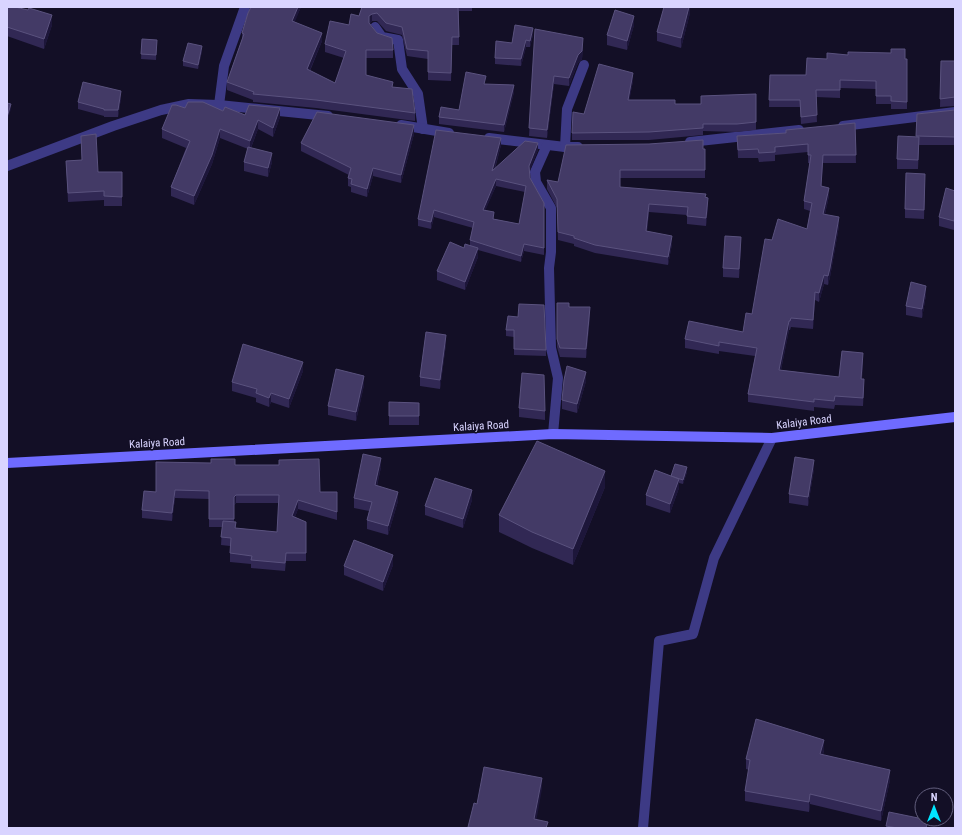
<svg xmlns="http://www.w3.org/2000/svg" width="962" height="835" viewBox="0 0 962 835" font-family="'Roboto Condensed',sans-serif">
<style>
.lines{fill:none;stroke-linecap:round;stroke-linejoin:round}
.minor{stroke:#3d3a85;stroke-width:10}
.secondary{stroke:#6f6bff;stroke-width:10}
.wall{fill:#312854;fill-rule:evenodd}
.shaded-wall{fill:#1d163a}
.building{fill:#433a66;stroke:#5a527e;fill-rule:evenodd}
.labels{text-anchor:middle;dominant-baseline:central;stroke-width:3;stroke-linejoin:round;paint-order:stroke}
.street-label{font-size:11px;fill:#d9d4ff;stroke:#130f26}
</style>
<rect width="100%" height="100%" fill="#130f26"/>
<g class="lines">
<!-- minor -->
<g class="minor">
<polyline points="375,27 382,37 398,40 402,69 418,94 423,129"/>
<polyline points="219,105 224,66 245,7"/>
<polyline points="401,125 449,133"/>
<polyline points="843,126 955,112"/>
<polyline points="489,138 565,147 578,147"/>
<polyline points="690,142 799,130"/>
<polyline points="547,145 535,172 536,182 551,208 551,252 549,268 551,348 558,378 553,434"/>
<polyline points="565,147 567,109 584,65"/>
<polyline points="7,166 113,126 161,110 189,104 219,105 328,116"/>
<polyline points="643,828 659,641 693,634 714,558 772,438"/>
</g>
<!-- secondary -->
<polyline class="secondary" points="7,463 553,434 772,438 955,417"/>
</g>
<!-- wall -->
<g class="wall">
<polygon points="7,7 28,10 52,25 44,49 7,36"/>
<polygon points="251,7 301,7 294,22 322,41 310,71 335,83 344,58 325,52 325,44 349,25 359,16 362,7 472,7 472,11 459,11 459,45 452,45 451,81 428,80 428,59 407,56 402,35 386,31 377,21 372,21 370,23 377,33 393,50 393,58 366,58 366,75 393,87 415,113 415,121 316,108 253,102 253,100 227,90 227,82 242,39 242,33"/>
<polygon points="690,7 690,13 681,48 657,41 657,32"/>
<polygon points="634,25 627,50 607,45 607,35"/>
<polygon points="535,29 583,46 582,59 578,63 569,86 554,84 547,138 529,136"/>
<polygon points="533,35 530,47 526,47 521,66 495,64 495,58"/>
<polygon points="142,39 157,40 156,60 141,59"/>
<polygon points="202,51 198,69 183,66 183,61"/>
<polygon points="827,59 907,59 907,109 891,109 891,104 876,104 876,89 840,88 840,98 816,97 817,122 801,124 800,107 769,107 770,75 806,75"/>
<polygon points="941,61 955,61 955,106 940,107"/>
<polygon points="633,81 629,100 675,104 701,104 756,94 756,130 737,132 703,131 703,135 649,140 572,140 572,133 584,114"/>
<polygon points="486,84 514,92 504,132 439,124 439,117 459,110"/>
<polygon points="121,98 118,117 104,117 104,116 78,109 78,102"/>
<polygon points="185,108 223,111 245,115 280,117 273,137 258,129 251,148 272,162 268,177 244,171 244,162 248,149 220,138 212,164 194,205 171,196 171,187 186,148 162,138 162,129"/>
<polygon points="955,110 955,145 919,145 918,169 897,169 897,159 916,137 917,114"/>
<polygon points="855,123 856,163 823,163 821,186 829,196 825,214 839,226 830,277 828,285 824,284 819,302 815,300 813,329 791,327 790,330 789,330 781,370 839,377 863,361 862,379 864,387 863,406 835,405 834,409 814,407 814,411 748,402 748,394 755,356 719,351 719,354 685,348 685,339 743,332 752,314 772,240 807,229 810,211 804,209 804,201 810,163 808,163 808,152 775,155 775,161 759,162 758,158 738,158 737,136 786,133"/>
<polygon points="414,134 401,183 373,176 367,197 351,192 351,187 348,186 348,178 349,175 301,151 301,143"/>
<polygon points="81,136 98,172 122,172 122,206 104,206 104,200 68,202 66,161 82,160"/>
<path d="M 501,145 L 495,169 L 538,150 L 529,171 L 530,178 L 544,203 L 544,255 L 524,251 L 521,262 L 478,250 L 478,257 L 465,290 L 437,280 L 437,271 L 464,248 L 470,246 L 470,240 L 473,228 L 434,217 L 431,229 L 418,226 L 418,219 ZM 496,186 L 525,192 L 519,224 L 494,219 L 485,210 Z"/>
<polygon points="703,149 705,149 705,178 620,178 620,187 706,197 708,206 706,226 687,224 687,215 649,212 647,231 672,244 668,265 595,253 574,246 574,244 558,240 557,208 547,189 547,180 558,182"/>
<polygon points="925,183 924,219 905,218 905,209"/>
<polygon points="955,191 954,230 939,226 939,217"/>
<polygon points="741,246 739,278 723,277 723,268"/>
<polygon points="926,295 922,318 906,315 906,306"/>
<polygon points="557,303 590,316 586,358 560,357 557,347"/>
<polygon points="508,316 546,350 546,356 514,355 514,337 506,336 506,330"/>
<polygon points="446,344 440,389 420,386 420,377"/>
<polygon points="303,371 289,408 271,402 269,407 256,402 256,398 232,391 232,382"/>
<polygon points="586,381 577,413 562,409 562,400"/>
<polygon points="364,385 356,421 328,415 328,406"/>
<polygon points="389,402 419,403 419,425 389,425"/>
<polygon points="519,408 545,411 545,420 519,417"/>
<path d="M 235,465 L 320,492 L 337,492 L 337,520 L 298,509 L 295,517 L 306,522 L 306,561 L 286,561 L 285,571 L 251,568 L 251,564 L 230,562 L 230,546 L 221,545 L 222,527 L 209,527 L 209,499 L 175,498 L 172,521 L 142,518 L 142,510 L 156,492 ZM 236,503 L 279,503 L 277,532 L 236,528 L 234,522 L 234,505 Z"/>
<polygon points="381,467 377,486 398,501 388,535 367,529 367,520 369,511 354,508 354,498"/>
<polygon points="814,469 808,506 789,503 789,494"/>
<polygon points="687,472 683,484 679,483 679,488 670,513 646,505 646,495 671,476"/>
<polygon points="605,487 573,565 532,548 499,532 499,515"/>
<polygon points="472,500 463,528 425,515 425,506"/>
<polygon points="393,565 383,591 344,575 344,566"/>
<polygon points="824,750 823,755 890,780 881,821 810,804 809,812 745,801 745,791 749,770 746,769 746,759"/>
<polygon points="886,826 928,828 886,828"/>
</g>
<!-- shaded-wall -->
<g class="shaded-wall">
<polygon points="298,7 301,7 292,29 292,21"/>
<polygon points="689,7 690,7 690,13 681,48 681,38"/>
<polygon points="372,14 372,21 369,24 369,16"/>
<polygon points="52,15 52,25 44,49 44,39"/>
<polygon points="634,16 634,25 627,50 627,41"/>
<polygon points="533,28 533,35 530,47 530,41"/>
<polygon points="322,33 322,41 307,77 307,69"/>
<polygon points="583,38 583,46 582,59 578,63 569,86 569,78"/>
<polygon points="526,40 526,47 521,66 521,59"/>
<polygon points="202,46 202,51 198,69 198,65"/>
<polygon points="633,73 633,81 628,108 628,100"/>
<polygon points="554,76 554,84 547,138 547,130"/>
<polygon points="514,85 514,92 504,132 504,125"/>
<polygon points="121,91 121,98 118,117 118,110"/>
<polygon points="11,104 11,109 7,122 7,117"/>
<polygon points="280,108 280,117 273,137 273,128"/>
<polygon points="258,120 258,129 250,150 250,141"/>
<polygon points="414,125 414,134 401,183 401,175"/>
<polygon points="220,129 220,138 212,164 194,205 194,196"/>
<polygon points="501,138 501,145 492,178 492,171"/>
<polygon points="538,143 538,150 529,173 529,166"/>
<polygon points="272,153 272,162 268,177 268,168"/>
<polygon points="823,155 823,163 821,194 821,186"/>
<polygon points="373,168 373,176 367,197 367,189"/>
<polygon points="496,179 496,186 483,216 483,210"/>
<polygon points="829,188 829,196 823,223 823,214"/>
<polygon points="708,198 708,206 706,226 706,218"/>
<polygon points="649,204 649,212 646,239 646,231"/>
<polygon points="434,210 434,217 431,229 431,222"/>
<polygon points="955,215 955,224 954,230 954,221"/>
<polygon points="839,217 839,226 830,277 828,285 828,276"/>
<polygon points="672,236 672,244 668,265 668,257"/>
<polygon points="741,237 741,246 739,278 739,269"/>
<polygon points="524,244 524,251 521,262 521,256"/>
<polygon points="478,248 478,257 465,290 465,282"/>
<polygon points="824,275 824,284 819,302 819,293"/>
<polygon points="926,286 926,295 922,318 922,309"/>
<polygon points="815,292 815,300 813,329 813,320"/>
<polygon points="590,307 590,316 586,358 586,349"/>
<polygon points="789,321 789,330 779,379 779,370"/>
<polygon points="446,335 446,344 440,389 440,380"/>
<polygon points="863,353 863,361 861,387 861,379"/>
<polygon points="303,362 303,371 289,408 289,399"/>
<polygon points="586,372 586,381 577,413 577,404"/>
<polygon points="364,376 364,385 356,421 356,412"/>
<polygon points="271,393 271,402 269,407 269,398"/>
<polygon points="381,458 381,467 375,494 375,485"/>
<polygon points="814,460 814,469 808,506 808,497"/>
<polygon points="687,467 687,472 683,484 683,480"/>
<polygon points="605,471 605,487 573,565 573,549"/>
<polygon points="679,479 679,488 670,513 670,504"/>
<polygon points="175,490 175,498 172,521 172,513"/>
<polygon points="472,490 472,500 463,528 463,519"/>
<polygon points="398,492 398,501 388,535 388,526"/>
<polygon points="236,495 236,503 234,505 234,527 234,497"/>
<polygon points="298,500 298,509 292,525 292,516"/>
<polygon points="393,555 393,565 383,591 383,582"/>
<polygon points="824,740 824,750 820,764 820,754"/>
<polygon points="890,770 890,780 881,821 881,811"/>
<polygon points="542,778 542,789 535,828 534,819"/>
<polygon points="810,794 810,804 809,812 809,802"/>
</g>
<!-- building -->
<g class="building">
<polygon points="7,7 15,7 28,10 29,8 52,15 44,39 7,27"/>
<polygon points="251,7 298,7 292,21 322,33 307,69 335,83 346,51 325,44 330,21 349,25 351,14 359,16 362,7 458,7 459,37 452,37 451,73 428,72 428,51 407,49 402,27 386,23 377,13 372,14 369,16 369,23 377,33 392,38 393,50 366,50 366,75 393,82 392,87 412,89 415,113 316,100 253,94 254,92 227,82 244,34 242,33 248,13"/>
<polygon points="664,7 689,7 681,38 657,32"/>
<polygon points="615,10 634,16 627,41 607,35"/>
<polygon points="515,25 533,28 530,41 526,40 521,59 495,58 496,41 512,43"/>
<polygon points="535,29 583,38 582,51 578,55 569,78 554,76 547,130 529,128"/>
<polygon points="142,39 157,40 156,55 141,54"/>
<polygon points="188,43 202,46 198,65 183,61"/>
<polygon points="891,49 905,49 905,59 907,59 907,102 891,101 891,96 876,96 876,81 840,80 840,90 816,90 817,115 801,117 800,100 769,100 770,75 806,75 807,58 827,59 827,53 848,55 848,52 891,53"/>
<polygon points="941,61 955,61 955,97 940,99"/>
<polygon points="599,64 633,73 628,100 675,100 675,104 701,104 701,96 756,94 756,122 737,124 703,124 703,128 649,132 572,133 573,112 584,114"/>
<polygon points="466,72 486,76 484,84 514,85 504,125 439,117 441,107 459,110"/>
<polygon points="83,82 121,91 118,110 104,110 104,109 78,102"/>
<polygon points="188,102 203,102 223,111 225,107 245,115 249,105 280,108 273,128 258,120 250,141 220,129 212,155 194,196 171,187 190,141 162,129 172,105 176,105 185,108"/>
<polygon points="7,103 11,104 7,117"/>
<polygon points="955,110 955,137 916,136 917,114"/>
<polygon points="317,112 414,125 401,175 373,168 367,189 351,184 352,179 348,178 351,168 301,143"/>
<polygon points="855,123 856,155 823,155 821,186 829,188 823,214 839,217 830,268 828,276 824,275 819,293 815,292 813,320 791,318 790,321 789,321 779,370 839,377 842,351 863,353 861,379 864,379 863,398 835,396 834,401 814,399 814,402 748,394 757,348 719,342 719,346 685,339 689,321 743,332 746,313 752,314 765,239 772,240 778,219 807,229 812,203 804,201 811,155 808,155 808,144 775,147 775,152 759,153 758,149 738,150 737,136 786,133 786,130"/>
<path d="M 436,130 L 501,138 L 492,171 L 525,141 L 538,143 L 529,166 L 530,178 L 544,203 L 544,248 L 524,244 L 521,256 L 470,240 L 474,222 L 434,210 L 431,222 L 418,219 ZM 496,179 L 526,186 L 519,224 L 493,219 L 494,212 L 483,210 Z"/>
<polygon points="96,134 98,172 122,172 122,197 104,196 104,191 68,193 66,161 82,160 81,136"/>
<polygon points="898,136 919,137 918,160 897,159"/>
<polygon points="703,140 703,149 705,149 705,170 620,170 620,187 706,194 705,197 708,198 706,218 687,216 688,207 649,204 646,231 672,236 668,257 595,245 574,238 574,236 558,232 557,199 547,180 558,182 566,145 649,144"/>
<polygon points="248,147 272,153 268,168 244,162"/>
<polygon points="906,173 925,174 924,210 905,209"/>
<polygon points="946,188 955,191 955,215 954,221 939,217"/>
<polygon points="725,236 741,237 739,269 723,268"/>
<polygon points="450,242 464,248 465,244 478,248 465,282 437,271"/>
<polygon points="911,282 926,286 922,309 906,306"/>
<polygon points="557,303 569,303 569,307 590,307 586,349 560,348 557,339"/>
<polygon points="519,304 544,305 546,350 514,349 514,330 506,330 508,316 518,317"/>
<polygon points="426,332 446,335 440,380 420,377"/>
<polygon points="243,344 303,362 289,399 271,393 269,398 256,393 257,389 232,382"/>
<polygon points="567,366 586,372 577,404 562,400 564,380"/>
<polygon points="336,369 364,376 356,412 328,406"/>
<polygon points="522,373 544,375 545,411 519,408"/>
<polygon points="389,402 419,403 419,416 389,416"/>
<polygon points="537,441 605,471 573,549 532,532 499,515"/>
<polygon points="363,454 381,458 375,485 398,492 388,526 367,520 372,502 354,498"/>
<polygon points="795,457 814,460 808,497 789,494"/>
<polygon points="211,459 235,459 235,465 279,465 279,460 319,459 320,492 337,492 337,512 298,500 292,516 306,522 306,553 286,553 285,563 251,560 252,556 230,553 231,538 221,537 223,521 236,522 235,528 277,532 279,495 236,495 234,497 234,519 209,519 209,491 175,490 172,513 142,510 144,491 156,492 156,462 211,463"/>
<polygon points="675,464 687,467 683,480 671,476"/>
<polygon points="655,470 679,479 670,504 646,495"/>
<polygon points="435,478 472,490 463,519 425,506"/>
<polygon points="354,540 393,555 383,582 344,566"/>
<polygon points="756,719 824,740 820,754 890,770 881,811 810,794 809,802 745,791 750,760 746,759"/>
<polygon points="484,767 542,778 534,819 548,822 546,828 473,828 468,827 474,803 477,804"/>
<polygon points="889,812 928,820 926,828 897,828 886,826"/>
</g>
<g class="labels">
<!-- street labels -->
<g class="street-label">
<text transform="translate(804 422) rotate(-7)">Kalaiya Road</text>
<text transform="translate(481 426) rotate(-3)">Kalaiya Road</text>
<text transform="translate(157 443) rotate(-3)">Kalaiya Road</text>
</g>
</g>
<!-- border -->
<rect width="962" height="835" fill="none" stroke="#d9d4ff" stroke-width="16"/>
<!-- north arrow -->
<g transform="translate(934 807)"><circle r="19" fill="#130f26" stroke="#625e7d"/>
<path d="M0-3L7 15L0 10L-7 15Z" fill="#00e5ff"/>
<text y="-6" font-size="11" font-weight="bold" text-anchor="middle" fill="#d9d4ff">N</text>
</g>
</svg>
